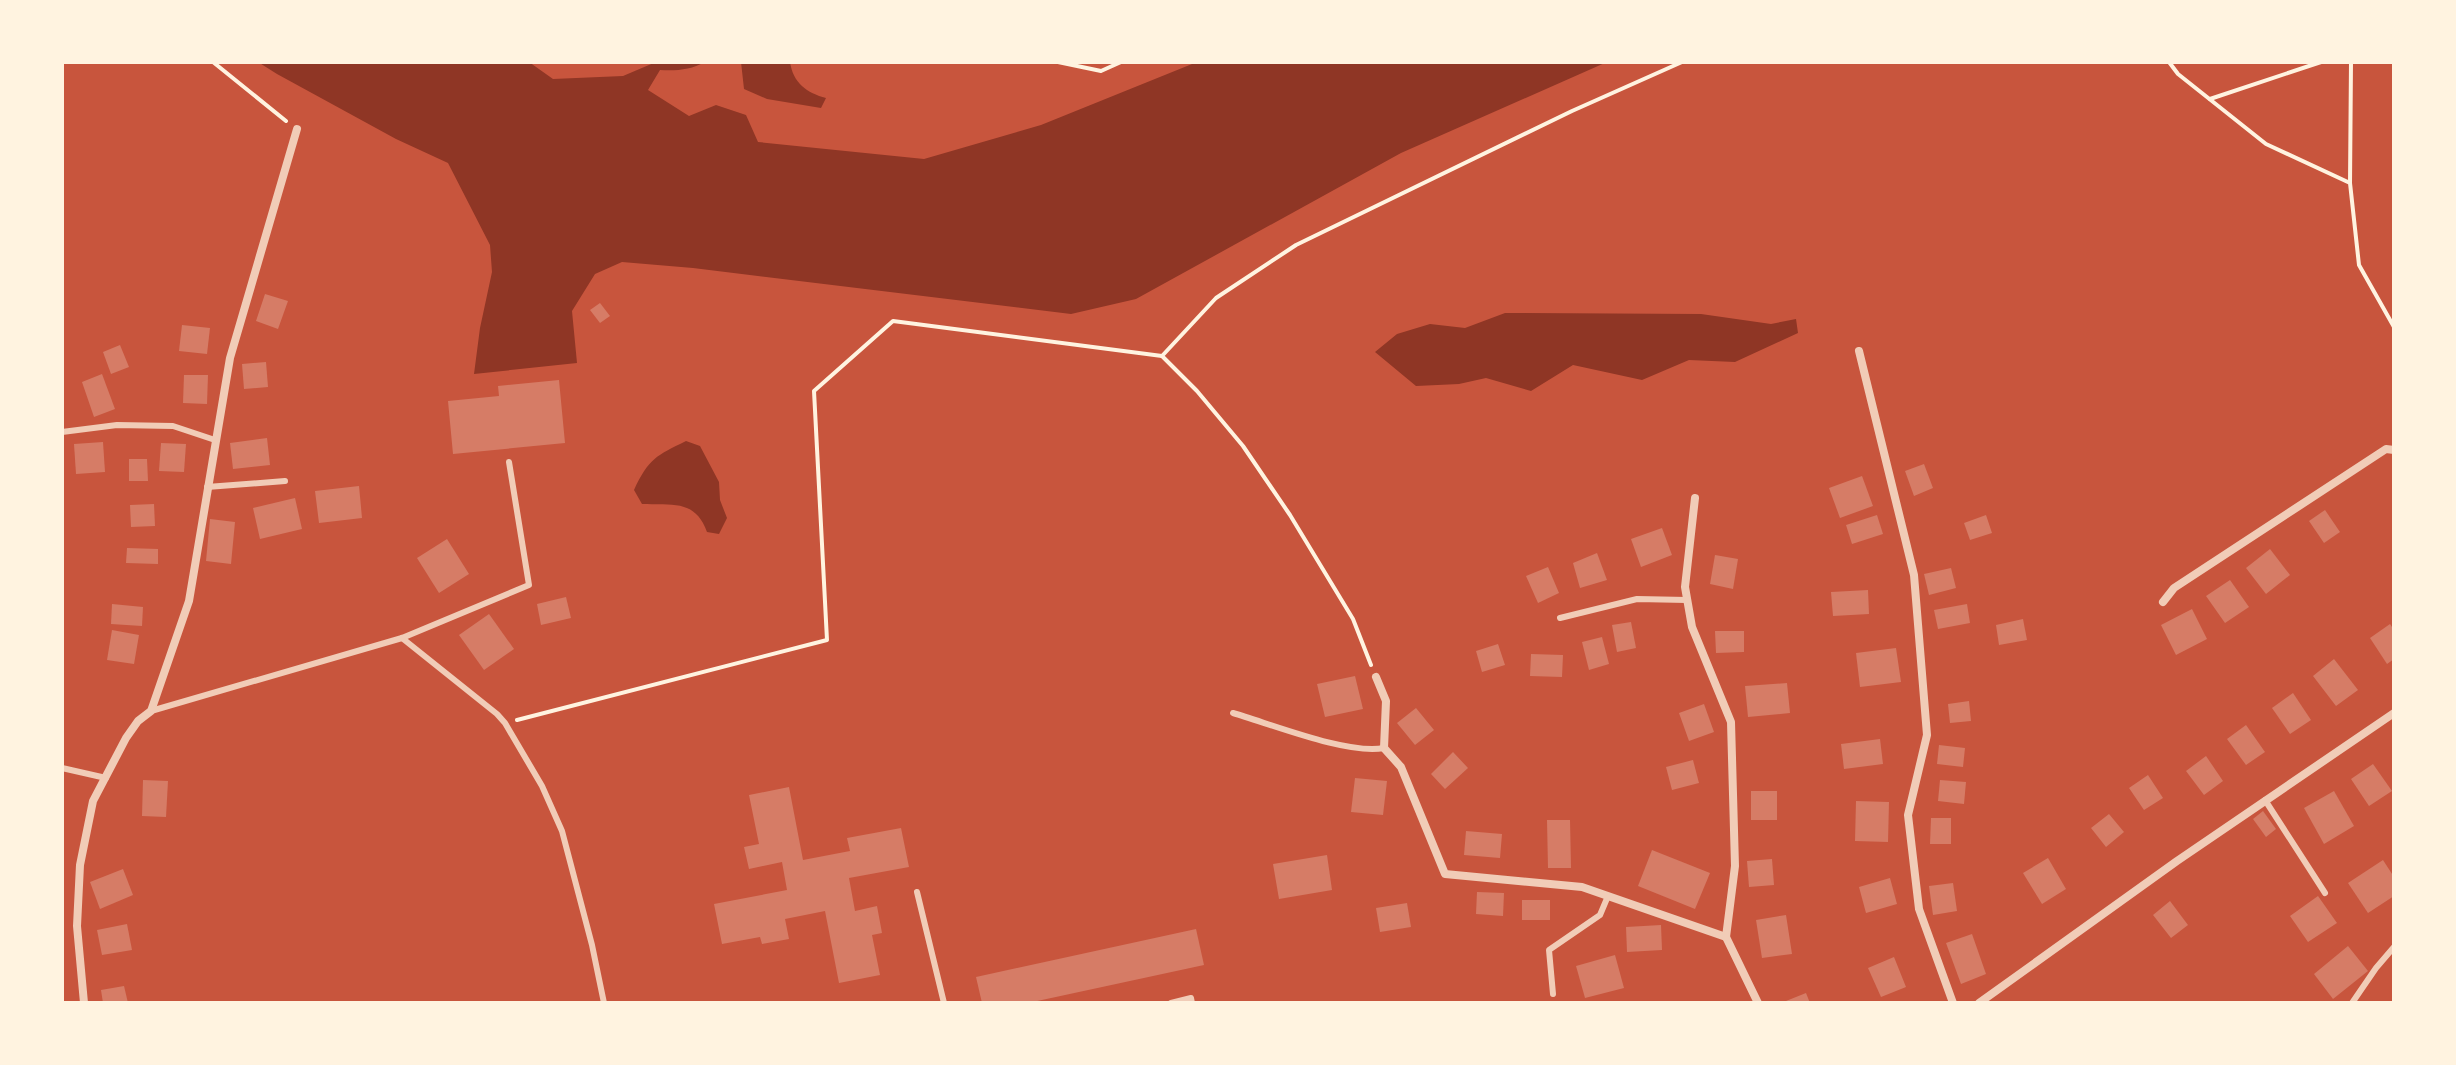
<svg xmlns="http://www.w3.org/2000/svg" width="2456" height="1065" viewBox="0 0 2456 1065" font-family="'Source Sans 3',sans-serif">
<style>
.water{fill:#8f3625}
.building{fill:#d67c66}
.lines{fill:none;stroke-linecap:round;stroke-linejoin:round}
.path{stroke:#fff3e0;stroke-width:4}
.service{stroke:#f1ccb7;stroke-width:6}
.minor{stroke:#f1ccb7;stroke-width:8}
</style>
<rect width="100%" height="100%" fill="#c8553d"/>
<!-- water -->
<g class="water">
<path d="M 258,62 L 529,62 L 553,79 L 623,76 L 656,62 L 704,62 C 692,70 675,71 660,70 L 648,90 L 689,116 L 716,105 L 746,115 L 758,142 L 924,159 L 1041,125 L 1197,62 L 1607,62 L 1401,153 L 1136,299 L 1071,314 L 693,268 L 622,262 L 595,274 L 572,311 L 577,363 L 474,374 L 480,328 L 492,272 L 490,245 L 448,163 L 396,139 L 277,74 Z"/>
<path d="M 741,62 L 790,62 C 793,83 807,93 826,98 L 821,108 L 767,99 L 744,89 Z"/>
<polygon points="1505,313 1701,314 1771,324 1796,319 1798,333 1735,362 1689,360 1642,380 1573,365 1531,391 1486,378 1459,384 1416,386 1375,352 1397,334 1430,324 1465,328"/>
<path d="M 686,441 L 700,446 L 719,482 L 720,500 L 727,518 L 719,534 L 707,532 C 695,499 672,505 642,504 L 634,490 C 649,458 656,456 686,441 Z"/>
</g>
<!-- building -->
<g class="building">
<polygon points="265,294 288,301 278,329 256,321"/>
<polygon points="600,303 610,316 600,323 590,310"/>
<polygon points="182,325 210,328 207,354 179,351"/>
<polygon points="120,345 129,367 111,374 103,352"/>
<polygon points="266,362 268,387 244,389 242,364"/>
<polygon points="102,374 115,409 94,417 82,382"/>
<polygon points="184,375 208,375 207,404 183,403"/>
<polygon points="559,380 565,443 453,454 448,401 499,396 498,386"/>
<polygon points="267,438 270,465 233,469 230,443"/>
<polygon points="103,442 105,472 76,474 74,444"/>
<polygon points="161,443 186,444 184,472 159,471"/>
<polygon points="129,459 147,459 148,481 129,481"/>
<polygon points="1924,464 1933,488 1914,496 1905,471"/>
<polygon points="1862,476 1873,506 1840,518 1829,488"/>
<polygon points="359,486 362,518 319,523 315,491"/>
<polygon points="295,498 302,529 260,539 253,508"/>
<polygon points="154,504 155,526 131,527 130,505"/>
<polygon points="2325,510 2340,532 2324,543 2309,521"/>
<polygon points="1877,515 1883,534 1852,544 1846,525"/>
<polygon points="1986,515 1992,533 1970,540 1964,523"/>
<polygon points="210,519 235,522 231,564 206,561"/>
<polygon points="1662,528 1672,555 1641,567 1631,539"/>
<polygon points="447,539 469,574 439,593 417,558"/>
<polygon points="127,548 158,549 158,564 126,563"/>
<polygon points="2270,549 2290,575 2266,594 2246,568"/>
<polygon points="1597,553 1607,580 1580,588 1573,563"/>
<polygon points="1715,555 1738,559 1733,589 1710,584"/>
<polygon points="1548,567 1559,593 1538,603 1526,576"/>
<polygon points="1951,568 1956,588 1929,595 1924,574"/>
<polygon points="2230,580 2249,607 2225,623 2206,596"/>
<polygon points="1868,590 1869,614 1833,616 1831,592"/>
<polygon points="566,597 571,618 541,625 537,604"/>
<polygon points="112,604 143,607 142,626 111,624"/>
<polygon points="1967,604 1970,623 1938,629 1934,610"/>
<polygon points="2192,609 2207,639 2176,655 2161,625"/>
<polygon points="489,614 514,649 484,670 459,635"/>
<polygon points="2023,619 2027,640 1999,645 1996,625"/>
<polygon points="1631,622 1636,648 1617,652 1612,625"/>
<polygon points="2390,624 2394,630 2394,659 2387,664 2370,638"/>
<polygon points="112,630 139,635 134,664 107,660"/>
<polygon points="1715,631 1744,631 1744,652 1716,653"/>
<polygon points="1602,637 1609,664 1589,670 1582,642"/>
<polygon points="1498,644 1505,665 1482,672 1476,651"/>
<polygon points="1896,648 1901,682 1860,687 1856,653"/>
<polygon points="1531,654 1563,655 1562,677 1530,676"/>
<polygon points="2334,659 2358,690 2336,706 2313,676"/>
<polygon points="1355,676 1363,709 1325,717 1317,684"/>
<polygon points="1787,683 1790,713 1748,717 1745,686"/>
<polygon points="2293,693 2311,720 2290,734 2272,708"/>
<polygon points="1969,701 1971,721 1950,723 1948,704"/>
<polygon points="1704,704 1714,732 1689,741 1679,713"/>
<polygon points="1416,708 1434,730 1415,745 1397,723"/>
<polygon points="2246,725 2265,752 2246,765 2227,739"/>
<polygon points="1880,739 1883,764 1844,769 1841,744"/>
<polygon points="1939,745 1965,748 1963,767 1937,764"/>
<polygon points="1453,752 1468,768 1445,789 1431,774"/>
<polygon points="2206,756 2223,781 2204,795 2186,771"/>
<polygon points="1693,760 1699,783 1672,790 1666,767"/>
<polygon points="2373,764 2392,791 2369,806 2351,779"/>
<polygon points="2148,775 2163,798 2144,810 2129,788"/>
<polygon points="1355,778 1387,781 1383,815 1351,812"/>
<polygon points="143,780 168,781 166,817 142,816"/>
<polygon points="1940,780 1966,782 1964,804 1938,801"/>
<polygon points="789,787 803,860 850,851 847,838 901,828 909,867 849,878 855,911 877,906 882,933 872,935 880,975 839,983 825,911 785,919 789,939 762,944 760,937 722,944 714,904 787,890 782,862 749,869 744,847 759,844 749,795"/>
<rect x="1751" y="791" width="26" height="29"/>
<polygon points="2334,791 2354,826 2324,844 2304,808"/>
<polygon points="1856,801 1889,802 1888,842 1855,841"/>
<polygon points="2263,811 2276,829 2266,837 2253,819"/>
<polygon points="2109,814 2124,832 2106,847 2091,828"/>
<polygon points="1931,818 1951,818 1951,844 1930,844"/>
<polygon points="1547,820 1570,820 1571,868 1548,868"/>
<polygon points="1466,831 1502,834 1500,858 1464,855"/>
<polygon points="1652,850 1710,873 1695,909 1638,886"/>
<polygon points="1327,855 1332,890 1279,899 1273,864"/>
<polygon points="2048,858 2066,889 2042,904 2023,873"/>
<polygon points="1772,859 1774,885 1749,887 1747,861"/>
<polygon points="2383,860 2394,877 2394,896 2368,913 2348,883"/>
<polygon points="123,869 133,895 100,909 90,882"/>
<polygon points="1890,878 1897,904 1866,913 1859,887"/>
<polygon points="1953,883 1957,911 1933,915 1929,886"/>
<polygon points="1477,892 1504,893 1503,916 1476,914"/>
<polygon points="2318,896 2337,923 2308,942 2290,916"/>
<rect x="1522" y="900" width="28" height="20"/>
<polygon points="2170,901 2188,925 2171,938 2153,915"/>
<polygon points="1407,903 1411,927 1380,932 1376,908"/>
<polygon points="1786,915 1792,954 1762,958 1756,920"/>
<polygon points="127,924 132,950 102,955 97,930"/>
<polygon points="1661,925 1662,950 1627,952 1626,927"/>
<polygon points="1196,929 1204,965 1028,1003 982,1003 976,977"/>
<polygon points="1972,934 1986,974 1961,984 1946,943"/>
<polygon points="2348,946 2368,971 2333,999 2314,974"/>
<polygon points="1615,955 1624,988 1585,998 1576,966"/>
<polygon points="1894,957 1906,987 1881,997 1868,968"/>
<polygon points="124,986 128,1003 103,1003 101,990"/>
<polygon points="1806,993 1810,1003 1781,1003"/>
</g>
<g class="lines">
<!-- path -->
<g class="path">
<polyline points="213,62 286,121"/>
<polyline points="1058,62 1101,71 1121,62"/>
<polyline points="2169,62 2178,74 2266,144 2350,183 2359,265 2394,327"/>
<polyline points="2210,99 2321,62"/>
<polyline points="2350,183 2351,62"/>
<polyline points="1371,665 1353,619 1290,515 1243,446 1197,391 1162,356 1216,298 1296,245 1572,111 1682,62"/>
<polyline points="517,720 827,640 814,391 893,321 1162,356"/>
</g>
<!-- service -->
<g class="service">
<polyline points="62,432 117,425 173,426 215,440"/>
<polyline points="207,487 285,481"/>
<polyline points="1560,618 1637,599 1687,600"/>
<polyline points="402,638 497,714 505,723 542,786 562,831 592,945 604,1003"/>
<polyline points="151,711 402,638 529,585 509,462"/>
<path d="M 1233,713 C 1271,724 1348,755 1384,748"/>
<polyline points="62,768 106,778"/>
<polyline points="2265,800 2325,893"/>
<polyline points="917,892 944,1003"/>
<polyline points="1553,994 1549,950 1600,915 1608,896"/>
<polyline points="1171,1003 1191,998 1192,1003"/>
<polyline points="2352,1003 2376,968 2394,947"/>
</g>
<!-- minor -->
<g class="minor">
<polyline points="1859,351 1914,575 1927,735 1908,815 1919,909 1953,1003"/>
<polyline points="1695,498 1685,587 1692,627 1731,722 1735,866 1726,937 1758,1003"/>
<polyline points="2163,602 2174,588 2386,449 2394,450"/>
<polyline points="1376,677 1386,701 1384,748 1401,767 1445,874 1582,887 1726,937"/>
<polyline points="84,1003 77,926 80,865 93,801 126,738 138,721 151,711 189,601 230,358 297,129"/>
<polyline points="1979,1003 2177,861 2394,713"/>
</g>
</g>
<!-- border -->
<rect width="2456" height="1065" fill="none" stroke="#fff3e0" stroke-width="128"/>
</svg>
